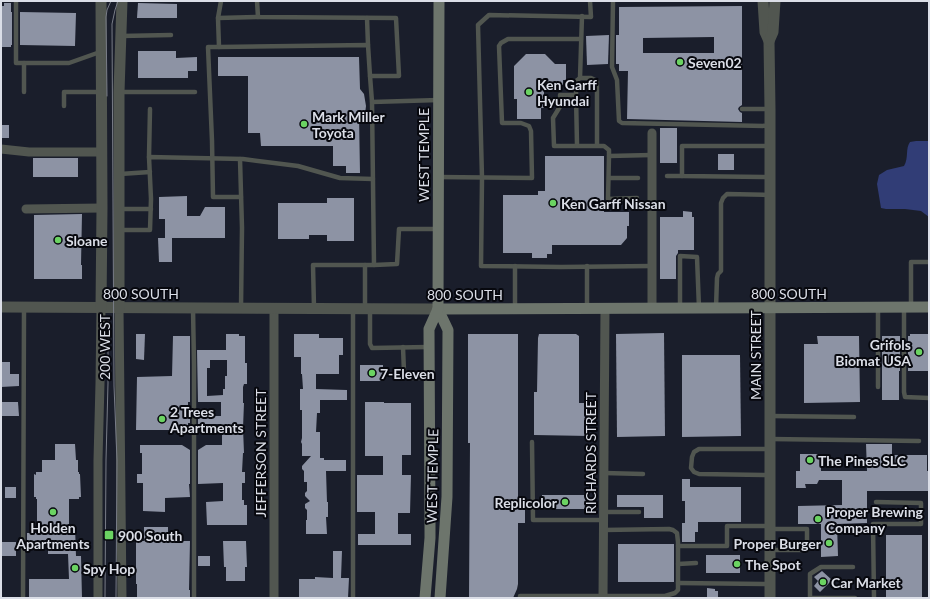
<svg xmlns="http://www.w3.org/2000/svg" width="930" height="599" viewBox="0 0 930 599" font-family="Lato,sans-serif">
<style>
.water{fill:#313d76}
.building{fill:#8d93a4;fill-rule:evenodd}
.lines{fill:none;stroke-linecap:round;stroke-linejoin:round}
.service{stroke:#515650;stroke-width:4.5}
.minor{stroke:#515650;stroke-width:9}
.tertiary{stroke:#515650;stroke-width:11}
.secondary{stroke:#6d756c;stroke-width:11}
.tram{stroke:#797d88;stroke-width:1}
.poi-dot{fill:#6bd362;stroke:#07080e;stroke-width:1.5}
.labels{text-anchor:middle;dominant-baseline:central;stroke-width:4;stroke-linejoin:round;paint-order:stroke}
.poi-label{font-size:14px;font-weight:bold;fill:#dbdee7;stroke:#07080e;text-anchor:start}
.street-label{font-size:14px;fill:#dbdee7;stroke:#07080e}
</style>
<rect width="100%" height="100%" fill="#1a1e2b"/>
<!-- water -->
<path class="water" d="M 916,141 L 929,141 L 929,217 L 921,211 L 905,209 L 886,209 L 881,208 L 877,184 L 879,175 L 887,170 L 904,166 C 909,158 905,149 910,142 Z"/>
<!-- building -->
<g class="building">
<polygon points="4,3 11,3 11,12 12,12 12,45 11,45 11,47 1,47 1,6 4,6"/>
<polygon points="138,3 177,4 177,18 137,18"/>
<path d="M 742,6 L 742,105 L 739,107 L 738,109 L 740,112 L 742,113 L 742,122 L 627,119 L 628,71 L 619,71 L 619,64 L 616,64 L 616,35 L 619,35 L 619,7 ZM 714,37 L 714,53 L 643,53 L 643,38 Z"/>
<polygon points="20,12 76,13 75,46 20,45"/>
<polygon points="609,35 608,64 587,65 586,36"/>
<polygon points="138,51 176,51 176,58 197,57 197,71 188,71 188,78 138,78"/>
<polygon points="526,54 545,54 555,64 566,64 566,80 563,80 563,85 544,85 544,108 541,108 541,119 517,119 517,99 514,99 514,66"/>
<polygon points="218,57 359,57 360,89 364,94 366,106 365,114 359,114 360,173 346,173 346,166 333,166 333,146 261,146 260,133 248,133 248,76 218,76"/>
<rect x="1" y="125" width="8" height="13"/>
<rect x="660" y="128" width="17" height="35"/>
<rect x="718" y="154" width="16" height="16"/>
<polygon points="545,156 604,156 604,212 629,212 629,226 627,226 627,238 621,245 552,245 552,254 547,254 547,258 532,258 532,253 503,253 503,195 538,195 538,191 545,191"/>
<rect x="33" y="158" width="45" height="19"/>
<polygon points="187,196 187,216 200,216 205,207 225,207 225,238 165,238 165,219 159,219 159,197"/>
<polygon points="327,198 354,198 354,241 327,241 327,235 309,235 309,239 278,239 278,203 327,203"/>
<polygon points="683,211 692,212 692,217 694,217 694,250 678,250 678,253 676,256 676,279 660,279 660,217 683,217"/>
<polygon points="82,214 81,265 82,265 82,279 34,279 34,215"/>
<polygon points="158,238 172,238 172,262 159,262"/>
<polygon points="664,333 665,436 617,437 616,334"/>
<polygon points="136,334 145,334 144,360 136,359"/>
<path d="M 226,334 L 239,334 L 239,336 L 245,336 L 245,363 L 247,363 L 247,384 L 244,384 L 243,387 L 243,403 L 244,403 L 243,428 L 244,453 L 243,453 L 242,472 L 245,472 L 245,483 L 242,483 L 242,500 L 244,500 L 244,505 L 247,505 L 247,525 L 207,525 L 206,502 L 223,501 L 223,483 L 198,484 L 198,450 L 206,445 L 222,445 L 222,428 L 221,428 L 221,424 L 198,424 L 198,416 L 221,416 L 221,402 L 198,402 L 197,350 L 226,350 ZM 210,360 L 227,360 L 227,376 L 225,376 L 225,389 L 223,389 L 223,395 L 207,396 L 207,368 L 210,368 Z"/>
<polygon points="294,334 319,334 319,338 343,338 343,355 339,355 339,374 316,374 316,389 347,390 347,400 320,400 320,413 317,413 316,432 320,432 320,458 324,458 324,460 346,460 346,471 326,471 327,502 328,502 328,517 326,517 327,534 306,534 306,520 307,520 307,510 305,508 305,504 310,501 305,496 305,493 307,491 307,482 304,482 304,471 302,469 302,466 311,456 302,456 302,444 301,442 302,438 302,410 300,410 300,389 303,389 302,374 301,374 301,357 294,357"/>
<polygon points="468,334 518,334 518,503 525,503 525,523 518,523 518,584 517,589 513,598 469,598 470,443 468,443"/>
<polygon points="539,334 576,334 579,336 579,403 589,403 589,436 534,435 534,392 537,392 538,338"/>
<polygon points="910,334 929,334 929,371 908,371 908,336 910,336"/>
<polygon points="173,336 190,336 190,402 188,402 188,416 190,416 190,423 188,423 188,426 186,426 186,430 136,430 137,377 172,376"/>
<polygon points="817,336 859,336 860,402 804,403 804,344 818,344"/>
<polygon points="882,336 900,336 900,371 899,371 899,400 882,400"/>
<polygon points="682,355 740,355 741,436 682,437"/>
<polygon points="1,362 10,362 10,374 19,374 19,386 1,387"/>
<rect x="360" y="365" width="23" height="16"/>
<polygon points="1,402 18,402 19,416 1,416"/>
<polygon points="365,402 384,402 384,403 411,403 411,455 402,455 402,475 411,475 410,513 398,513 398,534 411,534 411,545 358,545 358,534 375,534 375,512 357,512 357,475 383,475 383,456 365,456"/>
<polygon points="55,444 75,444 76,460 78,460 78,472 79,472 79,474 80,474 81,497 79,497 79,499 69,499 69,527 75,527 76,556 81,556 82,598 29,598 29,579 69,579 68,554 48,554 48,541 27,541 27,533 37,533 37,499 36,499 36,497 34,497 34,474 36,475 36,472 42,472 42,460 55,460"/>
<polygon points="866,444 892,444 892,455 927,455 927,471 929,471 929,491 867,491 867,523 837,524 838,556 821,557 821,524 798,524 798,506 842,505 842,480 819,480 817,484 805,484 806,488 796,488 796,471 800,471 800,454 821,454 821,471 867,471"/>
<polygon points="140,445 182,445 190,450 190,484 189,484 190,497 165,498 165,512 143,511 143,483 137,483 137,474 142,474 142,453 140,453"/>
<polygon points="682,479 690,479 690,487 741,487 741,522 698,522 698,532 695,532 695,542 682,542 682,523 685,523 685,501 682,501"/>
<rect x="5" y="487" width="11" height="11"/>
<rect x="542" y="495" width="47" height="14"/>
<polygon points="617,495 663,495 663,518 644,518 644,507 617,507"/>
<polygon points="144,527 168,527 168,541 190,541 189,590 190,590 190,598 137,598 137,584 136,584 136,541 144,541"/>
<rect x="886" y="535" width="36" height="63"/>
<polygon points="223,541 246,541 247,567 245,567 245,581 226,581 226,567 224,567"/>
<rect x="1" y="542" width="15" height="14"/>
<rect x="618" y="544" width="56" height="38"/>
<polygon points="333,551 342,551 341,578 349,578 348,598 299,598 299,579 315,579 315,577 333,578"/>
<rect x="706" y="555" width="34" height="18"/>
<rect x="198" y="556" width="12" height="10"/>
<polygon points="822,571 832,580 820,592 814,586 818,581 814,577"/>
<polygon points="707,588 715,589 715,591 718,591 718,598 707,598"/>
</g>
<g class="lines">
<!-- service -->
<g class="service">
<polyline points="16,1 16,63 69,63 100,52"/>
<polyline points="221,1 218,18 219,47 208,47 212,141 213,197 241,197"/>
<polyline points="257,1 258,17 396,18 399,76 370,76 372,102 374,265 313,265 314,308"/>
<polyline points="590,1 591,17 489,15 478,25 482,178 481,266 561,267 652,266"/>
<polyline points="613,1 612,67 617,80 619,121 622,123 769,126"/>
<polyline points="582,16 580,78 591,78 597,81 597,145"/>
<polyline points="218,18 258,17"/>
<polyline points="367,18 368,45"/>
<polyline points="121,36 171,35"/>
<polyline points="219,47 368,45 370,76"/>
<polyline points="24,63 24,92"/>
<polyline points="580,78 576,81 576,95 560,95 561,105 553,118 554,146 604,146 609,150 609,156 608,199 637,198"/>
<polyline points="119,92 195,92"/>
<polyline points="576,95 577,145"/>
<polyline points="372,102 439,100"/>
<polyline points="64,106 64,92 102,92"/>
<polyline points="742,109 770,109"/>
<polyline points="770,146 682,146 682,176 770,177"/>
<polyline points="609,156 652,155"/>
<polyline points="149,157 150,109"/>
<polyline points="240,159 242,228 241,308"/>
<polyline points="120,174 150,172"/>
<polyline points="667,176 682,176"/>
<polyline points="438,177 532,178 531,131 529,126 521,123 502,123 499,46 501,43 508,39 581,39"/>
<polyline points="609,178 638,178"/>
<polyline points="119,209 151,209"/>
<polyline points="119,230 150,230 151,199 149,157 243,159 298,166 340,178 373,179"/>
<polyline points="374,265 397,264 399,229 438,229"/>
<polyline points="515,266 515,309"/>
<polyline points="587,266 587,308"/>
<polyline points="878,307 878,387"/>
<polyline points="904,307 904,392 905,397 929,398"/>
<polyline points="911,307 911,262 929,262"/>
<polyline points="193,308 194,365 194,598"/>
<polyline points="680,308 680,256 697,257 699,308"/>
<polyline points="716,308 717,278 718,274 721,271 721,203 723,198 727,194 770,195"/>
<polyline points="365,309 365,265"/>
<polyline points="370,309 370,344 372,348 428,347"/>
<polyline points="403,347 404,372 405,376 409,378 428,378"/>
<polyline points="770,416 854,417"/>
<polyline points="770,439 919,441"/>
<polyline points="532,442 533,520 603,520"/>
<polyline points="770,449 699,449 694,452 692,457 691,468 694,472 699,474 770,475"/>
<polyline points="604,473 643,474"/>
<polyline points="603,512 639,512"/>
<polyline points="678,546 727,546 727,526 770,526"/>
<polyline points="770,550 807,550 807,529 770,529"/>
<polyline points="678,564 696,563"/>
<polyline points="678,583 770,584"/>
<polyline points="23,598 24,308"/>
<polyline points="353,598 353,310"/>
<polyline points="520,598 520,596 665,596 675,593 678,590 678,542 677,533 673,530 669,529 603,530"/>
<polyline points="825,598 810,598 810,574 821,567 853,567"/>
<polyline points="825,598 855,598"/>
<polyline points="874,598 873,524 921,524 921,503 876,502"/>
</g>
<!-- minor -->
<g class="minor">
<polyline points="652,133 652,308"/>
<polyline points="1,149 29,152 102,152"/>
<polyline points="26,209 102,208"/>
<path d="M 119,308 C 120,404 121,501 122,598"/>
<polyline points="98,598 98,460 100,383 101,308"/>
<polyline points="274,598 274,308"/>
<polyline points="603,598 605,308"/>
</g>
<!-- tertiary -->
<g class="tertiary">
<polyline points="763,1 765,32 769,41 770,109 770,598"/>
<polyline points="769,41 773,32 775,1"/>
<polyline points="1,307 438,309"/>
<polyline points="101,308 102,208 101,1"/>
<polyline points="119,308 119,92 122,1"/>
</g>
<!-- secondary -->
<g class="secondary">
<polyline points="438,309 929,307"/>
<polyline points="438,309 448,330 447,497 440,598"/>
<polyline points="425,598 430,538 430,520 429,329 438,309 439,1"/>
</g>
<!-- tram -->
<g class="tram">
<polyline points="107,96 106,17 107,10 111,1"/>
<polyline points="105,598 106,460 108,383 108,318"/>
<polyline points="116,598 117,460 114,386 112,24 115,10 118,1"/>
</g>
</g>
<!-- markers -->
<g class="poi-dot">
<circle cx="680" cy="62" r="4"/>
<circle cx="529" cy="92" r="4"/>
<circle cx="304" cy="124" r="4"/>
<circle cx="553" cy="203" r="4"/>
<circle cx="58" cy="240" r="4"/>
<circle cx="919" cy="352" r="4"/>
<circle cx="372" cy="373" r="4"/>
<circle cx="162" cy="419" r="4"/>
<circle cx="810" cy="460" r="4"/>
<circle cx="565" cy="502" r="4"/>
<circle cx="53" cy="512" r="4"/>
<circle cx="818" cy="519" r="4"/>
<rect x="104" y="530" width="10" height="10" rx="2"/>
<circle cx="829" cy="543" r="4"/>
<circle cx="737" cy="564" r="4"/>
<circle cx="75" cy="568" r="4"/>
<circle cx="823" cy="582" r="4"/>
</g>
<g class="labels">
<!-- poi labels -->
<g class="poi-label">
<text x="688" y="62">Seven02</text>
<text x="537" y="84">Ken Garff<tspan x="537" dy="16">Hyundai</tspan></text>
<text x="312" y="116">Mark Miller<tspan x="312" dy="16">Toyota</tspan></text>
<text x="561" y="203">Ken Garff Nissan</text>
<text x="66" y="240">Sloane</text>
<text x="911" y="344" text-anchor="end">Grifols<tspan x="911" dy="16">Biomat USA</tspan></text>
<text x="380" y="373">7-Eleven</text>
<text x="170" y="411">2 Trees<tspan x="170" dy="16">Apartments</tspan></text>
<text x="818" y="460">The Pines SLC</text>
<text x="557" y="502" text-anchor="end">Replicolor</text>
<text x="826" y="511">Proper Brewing<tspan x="826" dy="16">Company</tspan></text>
<text x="53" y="527" text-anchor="middle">Holden<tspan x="53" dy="16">Apartments</tspan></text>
<text x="118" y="535">900 South</text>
<text x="821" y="543" text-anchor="end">Proper Burger</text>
<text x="745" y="564">The Spot</text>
<text x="83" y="568">Spy Hop</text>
<text x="831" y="582">Car Market</text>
</g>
<!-- street labels -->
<g class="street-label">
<text transform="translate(423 155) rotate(-90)">WEST TEMPLE</text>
<text x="141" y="293">800 SOUTH</text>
<text x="789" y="293">800 SOUTH</text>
<text x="465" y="294">800 SOUTH</text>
<text transform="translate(104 347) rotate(-90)">200 WEST</text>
<text transform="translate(755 355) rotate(-90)">MAIN STREET</text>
<text transform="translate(260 453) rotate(-90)">JEFFERSON STREET</text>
<text transform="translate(590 453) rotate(-90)">RICHARDS STREET</text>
<text transform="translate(432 476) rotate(-89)">WEST TEMPLE</text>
</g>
</g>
<!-- border -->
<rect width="930" height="599" fill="none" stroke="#dbdee7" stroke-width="4"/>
</svg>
